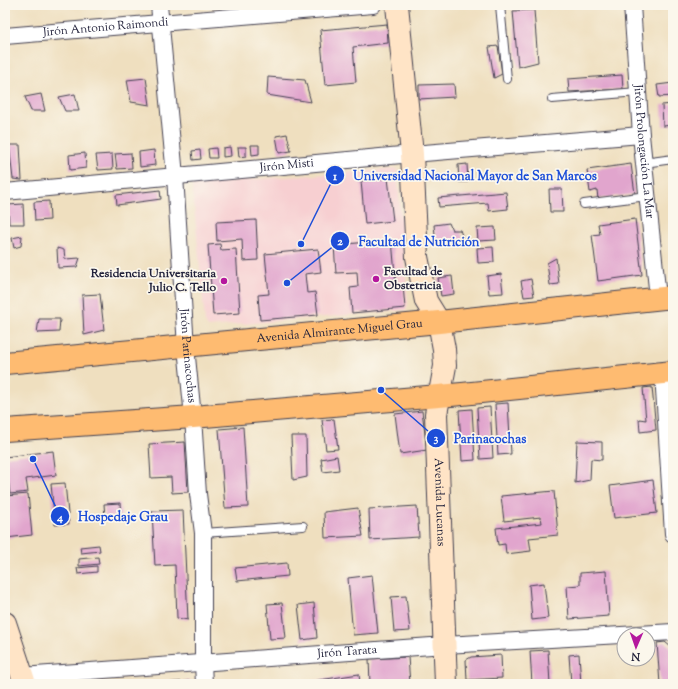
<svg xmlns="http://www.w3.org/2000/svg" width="678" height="689" viewBox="0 0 678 689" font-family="'Sorts Mill Goudy',serif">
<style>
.built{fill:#f7cfd1}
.building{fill:#e1a5cd}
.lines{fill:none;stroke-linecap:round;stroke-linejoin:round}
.lane-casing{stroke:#413e4f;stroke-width:10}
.street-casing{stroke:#413e4f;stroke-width:18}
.secondary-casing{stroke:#413e4f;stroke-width:24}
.primary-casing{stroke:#413e4f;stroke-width:24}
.lane{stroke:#fff;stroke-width:8}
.street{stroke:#fff;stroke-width:16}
.secondary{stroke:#ffe4c6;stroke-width:22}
.primary{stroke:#febb71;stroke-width:22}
.poi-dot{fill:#b5179e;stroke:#fbf7ec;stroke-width:1.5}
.labels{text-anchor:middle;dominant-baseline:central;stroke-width:3.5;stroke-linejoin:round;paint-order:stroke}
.street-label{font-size:12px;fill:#22223b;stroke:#fbf7ec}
.poi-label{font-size:12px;font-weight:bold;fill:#22223b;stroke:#fbf7ec;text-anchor:start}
.leader{fill:none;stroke:#1d4ed8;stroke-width:1.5}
.callout-dot{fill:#1d4ed8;stroke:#fbf7ec;stroke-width:1.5}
.mark-label{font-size:12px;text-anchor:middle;font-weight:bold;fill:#fff}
.callout-label{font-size:13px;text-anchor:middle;font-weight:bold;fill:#1d4ed8;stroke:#fbf7ec;stroke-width:3.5;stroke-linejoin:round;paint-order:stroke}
</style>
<rect width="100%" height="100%" fill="#fbf7ec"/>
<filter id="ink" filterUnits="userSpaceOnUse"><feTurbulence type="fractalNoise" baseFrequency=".025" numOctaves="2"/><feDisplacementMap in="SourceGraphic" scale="8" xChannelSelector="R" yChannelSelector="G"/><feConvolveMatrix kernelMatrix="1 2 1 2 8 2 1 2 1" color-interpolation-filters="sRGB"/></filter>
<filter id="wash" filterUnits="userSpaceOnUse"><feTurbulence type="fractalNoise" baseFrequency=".012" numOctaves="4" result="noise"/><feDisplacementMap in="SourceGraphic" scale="16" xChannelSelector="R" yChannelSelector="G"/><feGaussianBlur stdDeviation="0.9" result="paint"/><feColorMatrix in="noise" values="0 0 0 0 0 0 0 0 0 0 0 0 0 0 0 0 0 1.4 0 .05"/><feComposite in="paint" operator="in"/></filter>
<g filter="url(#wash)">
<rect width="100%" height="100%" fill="#efdfbf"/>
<!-- built -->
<polygon class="built" points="397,169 408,304 406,310 208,327 205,322 192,184"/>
<g id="blocks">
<!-- building -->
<g class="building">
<polygon points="534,10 538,62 518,67 513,11"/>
<polygon points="387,24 388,43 353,47 356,82 325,85 320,30"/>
<polygon points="498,46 502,74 494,78 489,47"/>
<polygon points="622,75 623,89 569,92 568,79"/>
<polygon points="268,77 305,80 311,102 267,95"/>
<polygon points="146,78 150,105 131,102 127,80"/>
<polygon points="673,83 673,96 659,97 657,85"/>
<polygon points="454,84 455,97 419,99 419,85"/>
<polygon points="41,94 45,111 31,111 25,97"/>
<polygon points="75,94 79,111 65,111 59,97"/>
<polygon points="673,104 673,125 663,126 662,105"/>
<polygon points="287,134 291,151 279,153 276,136"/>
<polygon points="9,145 20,145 22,180 13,179"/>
<polygon points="251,145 259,145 259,154 252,155"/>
<polygon points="230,147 231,156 223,157 223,148"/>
<polygon points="238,147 246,147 246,156 239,157"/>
<polygon points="216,148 217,158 209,158 208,149"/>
<polygon points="154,150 155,165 140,167 139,152"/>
<polygon points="200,150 201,159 193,160 192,151"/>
<polygon points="85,153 86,168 70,170 69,155"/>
<polygon points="131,153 132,168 117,169 115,154"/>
<polygon points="112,154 113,169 98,170 96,155"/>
<polygon points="467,164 468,182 459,182 458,165"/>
<polygon points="631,164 635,194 598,199 597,190 590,192 587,170"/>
<polygon points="388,178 393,221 365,224 361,181"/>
<polygon points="549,189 562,189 563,212 550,212"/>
<polygon points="160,190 161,199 117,205 116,195"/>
<polygon points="506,192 508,209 489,211 488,203 439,207 438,198"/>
<polygon points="49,201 50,220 35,221 34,202"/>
<polygon points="23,204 24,224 9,224 8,205"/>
<polygon points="635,219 642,275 598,281 592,235 600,234 598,224"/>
<polygon points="256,220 258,260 243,261 242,239 217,241 216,222"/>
<polygon points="449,223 452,230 460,230 464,241 436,244 434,225"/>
<polygon points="495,227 496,240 478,241 477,228"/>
<polygon points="22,236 21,246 14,248 12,238"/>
<polygon points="392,240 396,286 403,285 405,308 352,313 350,288 358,287 357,272 336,273 334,245"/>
<polygon points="220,244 221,250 236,249 240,313 213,315 208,245"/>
<polygon points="493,247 494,262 478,263 477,248"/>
<polygon points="57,248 64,250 65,259 80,258 77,267 58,268"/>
<polygon points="318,249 321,272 305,274 307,293 315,292 318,315 260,320 258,295 269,294 265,254"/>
<polygon points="556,258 559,284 550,285 547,263"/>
<polygon points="501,274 503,293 489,294 487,276"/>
<polygon points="452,276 454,294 441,296 438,278"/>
<polygon points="531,279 534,296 524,297 521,281"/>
<polygon points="100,294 104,330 84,335 82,295"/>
<polygon points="39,319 60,319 59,332 37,333"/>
<polygon points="652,387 656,430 640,432 639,419 646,420 643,388"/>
<polygon points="508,403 511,454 498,455 495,404"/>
<polygon points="490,407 493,458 480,459 477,408"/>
<polygon points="472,409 475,460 462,461 459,410"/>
<polygon points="422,411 427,450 400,454 395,414"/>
<polygon points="334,419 338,449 326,450 322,420"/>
<polygon points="243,427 248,507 225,508 219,429"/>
<polygon points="291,436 306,436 307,477 293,480"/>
<polygon points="577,441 602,442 602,460 591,459 590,480 575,483"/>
<polygon points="185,442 188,492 172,493 171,477 151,478 149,444"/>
<polygon points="53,451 56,475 26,479 28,492 10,494 8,478 5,478 5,457"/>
<polygon points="337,456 339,470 323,472 321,459"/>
<polygon points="653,480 657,513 614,518 610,486"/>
<polygon points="65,483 69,524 55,525 51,484"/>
<polygon points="554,491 558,535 529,538 531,551 506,554 505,544 498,545 496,528 542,523 541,517 504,521 501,496"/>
<polygon points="28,494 32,535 6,538 5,496"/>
<polygon points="120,503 121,516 105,517 104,504"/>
<polygon points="417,506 419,537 370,540 369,509"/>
<polygon points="358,508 363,536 325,538 324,512"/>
<polygon points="183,510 188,620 177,618 175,565 155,566 152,511"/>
<polygon points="99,545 100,551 81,553 80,547"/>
<polygon points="98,557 99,564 79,566 79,559"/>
<polygon points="287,563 288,576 237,581 235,568"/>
<polygon points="97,566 97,572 78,574 77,568"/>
<polygon points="606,571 609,616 569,619 567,586 580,585 580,573"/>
<polygon points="372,575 378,633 353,635 348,578"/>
<polygon points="544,583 548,618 532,620 529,585"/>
<polygon points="406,596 410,631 394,632 391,597"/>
<polygon points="282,603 286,638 270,639 267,604"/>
<polygon points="314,603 317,638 302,640 298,605"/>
<polygon points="665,642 671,647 673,684 660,684 657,643"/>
<polygon points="548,650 550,684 532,684 530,651"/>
<polygon points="579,654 581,684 571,684 569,655"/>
<polygon points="501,655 502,678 467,680 466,660 471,657"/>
<polygon points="408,657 410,684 370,684 369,659"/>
<polygon points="359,674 360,684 300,684 300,683"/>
<polygon points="190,681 195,684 163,684 163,683"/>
<polygon points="253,682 253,684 230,684 230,683"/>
</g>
</g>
</g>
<g filter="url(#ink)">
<use href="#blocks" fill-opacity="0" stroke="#413e4f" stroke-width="1"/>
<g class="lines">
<!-- lane casing -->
<g class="lane-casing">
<g id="lane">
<polyline points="500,5 507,79"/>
<polyline points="552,99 638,92"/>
<polyline points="644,163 673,159"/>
<polyline points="584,204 647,196"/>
<polyline points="203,533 303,526"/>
</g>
</g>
<!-- street casing -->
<g class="street-casing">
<g id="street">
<path id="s1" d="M 159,5 L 175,176 L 186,347 L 193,417 L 198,494 L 203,533 L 203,663 L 204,684"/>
<path id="s2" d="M 632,5 L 641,135 L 658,298"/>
<path id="s3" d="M 5,36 L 373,5"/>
<path id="s4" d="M 5,192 L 412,154 L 641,135"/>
<polyline points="663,373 673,534"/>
<path id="s5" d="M 22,676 L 445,645 L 673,632"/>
</g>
</g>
<!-- secondary casing -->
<g class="secondary-casing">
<g id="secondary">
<path id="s6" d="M 397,5 L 412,154 L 417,257 L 426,301 L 439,322 L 444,349 L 445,366 L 436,414 L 446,684"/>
<polyline points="5,623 25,684"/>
</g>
</g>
<!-- primary casing -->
<g class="primary-casing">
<g id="primary">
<path id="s7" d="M 5,363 L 439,322 L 673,297"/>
<polyline points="5,430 193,417 462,394 673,372"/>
</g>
</g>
<!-- lane -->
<use href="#lane" class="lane"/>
<!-- street -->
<use href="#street" class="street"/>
<!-- secondary -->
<use href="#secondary" class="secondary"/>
<!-- primary -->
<use href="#primary" class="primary"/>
</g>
</g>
<!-- markers -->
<g class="poi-dot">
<circle cx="376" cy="279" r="4"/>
<circle cx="224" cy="281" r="4"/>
</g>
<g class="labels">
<!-- street labels -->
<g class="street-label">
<text stroke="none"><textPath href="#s3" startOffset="101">Jirón Antonio Raimondi</textPath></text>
<text stroke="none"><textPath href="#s2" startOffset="147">Jirón Prolongación La Mar</textPath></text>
<text stroke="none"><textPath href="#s4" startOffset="283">Jirón Misti</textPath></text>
<text stroke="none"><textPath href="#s7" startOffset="336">Avenida Almirante Miguel Grau</textPath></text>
<text stroke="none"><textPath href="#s1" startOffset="352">Jirón Parinacochas</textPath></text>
<text stroke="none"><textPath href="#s6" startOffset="504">Avenida Lucanas</textPath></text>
<text stroke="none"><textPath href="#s5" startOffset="326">Jirón Tarata</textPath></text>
</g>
<!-- poi labels -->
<g class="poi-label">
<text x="384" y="272">Facultad de<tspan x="384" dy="14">Obstetricia</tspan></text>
<text x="216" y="274" text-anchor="end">Residencia Universitaria<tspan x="216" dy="14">Julio C. Tello</tspan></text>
</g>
</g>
<!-- callouts -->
<path class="leader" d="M301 244L335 175M287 283L340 241M381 390L436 438M33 459L60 516"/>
<g class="callout-dot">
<circle cx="301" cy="244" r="4"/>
<circle cx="287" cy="283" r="4"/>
<circle cx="381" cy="390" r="4"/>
<circle cx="33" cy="459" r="4"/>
<circle cx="335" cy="175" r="10"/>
<circle cx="340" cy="241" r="10"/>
<circle cx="436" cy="438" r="10"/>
<circle cx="60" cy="516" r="10"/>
</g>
<g class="mark-label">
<text x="335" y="180">1</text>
<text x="340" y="245">2</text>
<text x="436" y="442">3</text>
<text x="60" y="521">4</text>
</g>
<g class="callout-label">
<text x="475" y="180">Universidad Nacional Mayor de San Marcos</text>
<text x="419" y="246">Facultad de Nutrición</text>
<text x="490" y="443">Parinacochas</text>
<text x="123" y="521">Hospedaje Grau</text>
</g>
<!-- margin -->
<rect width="678" height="689" fill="none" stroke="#fbf7ec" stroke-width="20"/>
<!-- north arrow -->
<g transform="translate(636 647) rotate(182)"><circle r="19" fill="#fbf7ec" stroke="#a4a2a5"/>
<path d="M0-3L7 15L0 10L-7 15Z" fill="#b5179e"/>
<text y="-6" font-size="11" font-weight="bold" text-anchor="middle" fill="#22223b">N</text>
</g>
</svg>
